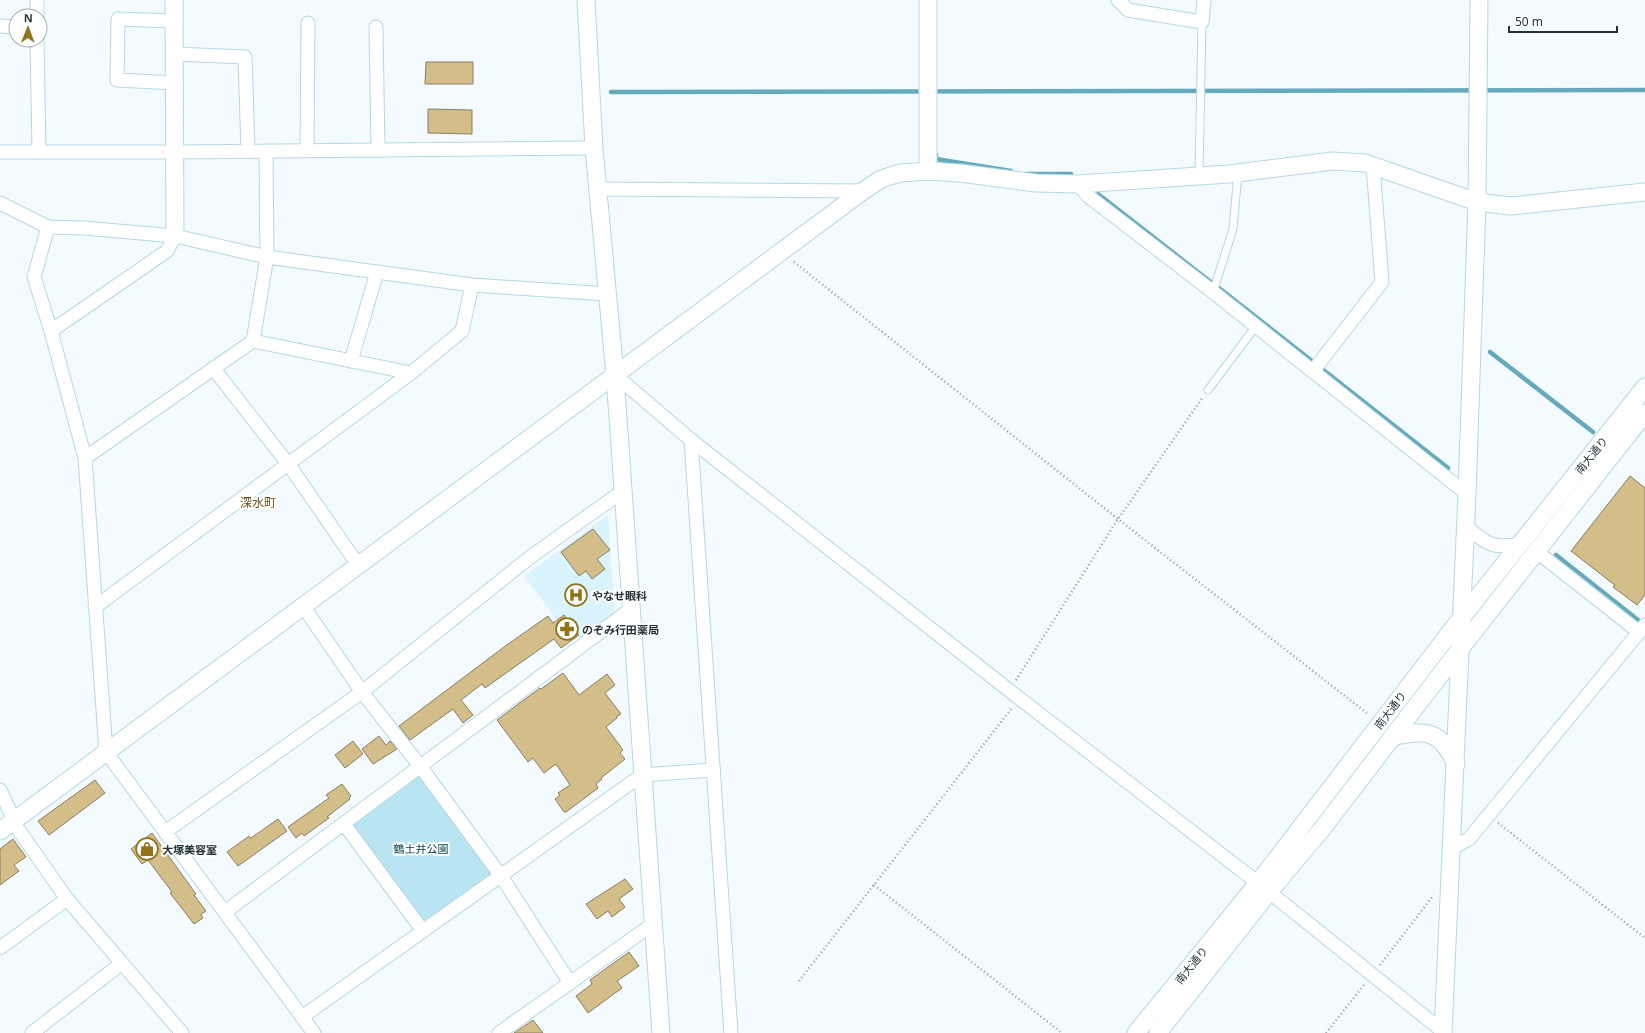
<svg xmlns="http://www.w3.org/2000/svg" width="1645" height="1033" viewBox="0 0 1645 1033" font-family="'Noto Sans','Noto Sans JP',sans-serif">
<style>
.built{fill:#d9f4fd}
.green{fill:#b9e4f1}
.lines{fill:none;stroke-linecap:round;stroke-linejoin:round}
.stream{stroke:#66a9bc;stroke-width:4.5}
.building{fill:#d3bd88;stroke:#887d62}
.service-casing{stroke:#b3d8e3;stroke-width:9}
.minor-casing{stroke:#b3d8e3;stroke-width:15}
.tertiary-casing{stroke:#b3d8e3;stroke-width:19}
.path{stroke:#939da1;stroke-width:2.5;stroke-dasharray:1 3;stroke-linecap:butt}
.service{stroke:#fff;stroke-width:7}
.minor{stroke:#fff;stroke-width:13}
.tertiary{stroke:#fff;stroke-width:17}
.labels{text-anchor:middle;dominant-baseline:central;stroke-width:4;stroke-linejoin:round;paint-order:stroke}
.street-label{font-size:11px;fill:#233236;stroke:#fff}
.poi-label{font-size:11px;font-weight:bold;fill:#233236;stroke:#fff;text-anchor:start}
.park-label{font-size:11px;fill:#003e4c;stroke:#fff}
.neighbourhood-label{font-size:12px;fill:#6a5419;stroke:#fff}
</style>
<rect width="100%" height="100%" fill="#f4fbfe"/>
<!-- built -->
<polygon class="built" points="608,515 615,615 582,639 564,615 557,620 524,576"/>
<!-- green -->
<polygon class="green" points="419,774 492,873 423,923 350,824"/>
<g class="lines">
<!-- stream -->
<g class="stream">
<polyline points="611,92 1645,90"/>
<polyline points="936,154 936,159 1011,171"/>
<polyline points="1026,174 1071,174"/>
<polyline points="1098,194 1212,283"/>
<polyline points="1219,288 1448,468"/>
<polyline points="1490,352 1593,432"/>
<polyline points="1556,555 1638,620"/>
</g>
</g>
<!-- building -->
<g class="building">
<polygon points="426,62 473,62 473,84 425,84"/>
<polygon points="428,109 472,110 472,134 428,133"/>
<polygon points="1630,476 1645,488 1645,595 1637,605 1613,587 1615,585 1612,583 1571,551"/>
<polygon points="593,529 610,550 597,559 605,569 592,579 586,571 579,576 561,552"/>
<polygon points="564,615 579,635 561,648 554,639 485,688 482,684 461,700 473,715 463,723 453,709 410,740 403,731 399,726 504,647 548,616 553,623"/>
<polygon points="563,673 579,695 607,674 615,685 605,693 621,714 616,717 617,718 606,727 623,750 620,753 625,759 601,778 602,779 596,784 598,788 566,812 564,812 555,799 560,795 558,793 570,785 556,764 544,773 533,758 528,762 497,720 540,688 541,689"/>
<polygon points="379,736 386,745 390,741 397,749 373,764 362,749"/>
<polygon points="353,741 363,754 345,768 335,755"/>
<polygon points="95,780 105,793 49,835 38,821"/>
<polygon points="342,784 351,796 349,798 350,799 327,817 329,818 304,836 302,833 296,838 288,827 329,798 326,795"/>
<polygon points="278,819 287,831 238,866 227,852 249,836 251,838"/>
<polygon points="152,833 196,894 194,895 206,911 201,914 203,918 194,924 170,893 172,892 148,860 142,864 131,849"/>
<polygon points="13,839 26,857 14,865 19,871 0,885 0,849"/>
<polygon points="625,879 633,889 619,899 625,907 612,917 608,911 597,919 586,904"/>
<polygon points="629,952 639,966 617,981 622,988 588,1013 576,996 592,984 590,980"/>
<polygon points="533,1020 543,1033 514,1033"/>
</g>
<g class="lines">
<!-- service casing -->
<g class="service-casing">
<g id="service">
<polyline points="1199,175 1202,22"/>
<polyline points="1213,292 1233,229 1238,173"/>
<polyline points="1208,390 1256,326"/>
</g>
</g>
<!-- minor casing -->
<g class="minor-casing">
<g id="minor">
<polyline points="37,0 37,16"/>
<polyline points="1118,0 1128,10 1202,22 1204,0"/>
<polyline points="174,21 118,19 117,80 174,83"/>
<polyline points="0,26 16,27"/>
<polyline points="376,27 378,150"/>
<polyline points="37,40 39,152"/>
<polyline points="174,54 245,57 248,151"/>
<polyline points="307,150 308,23"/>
<polyline points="0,152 175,152 594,148"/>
<polyline points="1078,184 1088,196 1213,292 1467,494"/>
<polyline points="598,189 863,191"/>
<polyline points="0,203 48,227 84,228 175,236 267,257 472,285 608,294"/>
<polyline points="48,227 34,277 51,331 85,458 106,752 314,1033"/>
<polyline points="51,331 167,251 175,236"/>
<polyline points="253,341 411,373"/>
<polyline points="351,361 377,272"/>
<polyline points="213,368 289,465 358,565"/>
<polyline points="1313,371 1382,282 1373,166"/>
<polyline points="615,375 691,440 1010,691 1258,883 1445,1033"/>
<polyline points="691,440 731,1033"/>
<polyline points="85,458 253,341 267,257 266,151"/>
<path d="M 1465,525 C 1487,544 1489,548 1519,545"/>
<polyline points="1536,551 1639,632"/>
<polyline points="303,606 362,692 420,766 501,876 570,983"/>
<polyline points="95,607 411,373 462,331 472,285"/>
<polyline points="0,790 18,829 67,899"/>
<polyline points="344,824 423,931"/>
<polyline points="165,832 362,692 529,558 623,491"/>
<polyline points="1452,848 1469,839 1645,625"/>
<polyline points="225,912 631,609"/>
<polyline points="0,948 67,899 182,1033"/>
<polyline points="302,1017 642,775 713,770"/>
<polyline points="32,1033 122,963"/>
<polyline points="499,1033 653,924"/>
</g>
</g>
<!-- tertiary casing -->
<g class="tertiary-casing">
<g id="tertiary">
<polyline points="174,0 175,236"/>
<polyline points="586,0 594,148 615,375 661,1033"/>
<polyline points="928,0 928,171"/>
<path d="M 1392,737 C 1427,729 1440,730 1456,764"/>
<polyline points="0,831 863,191 881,179 900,173 928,171 960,173 1036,183 1078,184 1229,174 1333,161 1365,163 1477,202 1511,206 1645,192"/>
<polyline points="1136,1033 1258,883 1462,617 1645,387"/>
<polyline points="1158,1033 1269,892 1322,829 1460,649 1645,413"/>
<polyline points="1443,1033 1467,494 1477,202 1479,0"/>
</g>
</g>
<!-- path -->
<g class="path">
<polyline points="794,262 1118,519 1368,714"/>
<polyline points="1016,680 1116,522 1203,397"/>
<polyline points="1498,823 1645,938"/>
<polyline points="874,885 1062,1033"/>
<polyline points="1380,965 1433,896"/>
<polyline points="799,981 1012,708"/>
<polyline points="1326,1033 1364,985"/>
</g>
<!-- service -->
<use href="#service" class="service"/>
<!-- minor -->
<use href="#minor" class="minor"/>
<!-- tertiary -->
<use href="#tertiary" class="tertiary"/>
</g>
<!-- icons -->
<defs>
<g id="hospital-ring" transform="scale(1.15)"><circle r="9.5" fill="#fff" stroke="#917218" stroke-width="1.5"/><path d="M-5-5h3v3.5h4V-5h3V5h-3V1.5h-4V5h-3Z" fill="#917218"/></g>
<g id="pharmacy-ring" transform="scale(1.15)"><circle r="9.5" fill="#fff" stroke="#917218" stroke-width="1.5"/><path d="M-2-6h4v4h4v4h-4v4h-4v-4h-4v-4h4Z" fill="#917218"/></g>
<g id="shop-ring" transform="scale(1.15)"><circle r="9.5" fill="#fff" stroke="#917218" stroke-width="1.5"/><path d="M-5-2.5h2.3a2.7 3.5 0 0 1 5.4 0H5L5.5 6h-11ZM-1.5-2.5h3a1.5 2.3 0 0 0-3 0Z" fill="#917218"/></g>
</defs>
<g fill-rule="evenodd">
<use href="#hospital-ring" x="576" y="595"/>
<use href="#pharmacy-ring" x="567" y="629"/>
<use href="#shop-ring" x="147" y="849"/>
</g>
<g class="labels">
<!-- street labels -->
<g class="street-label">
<text transform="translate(1591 455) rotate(-51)">南大通り</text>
<text transform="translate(1390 710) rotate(-53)">南大通り</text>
<text transform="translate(1191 965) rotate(-51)">南大通り</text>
</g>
<!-- poi labels -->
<g class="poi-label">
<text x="592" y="595">やなせ眼科</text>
<text x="582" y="629">のぞみ行田薬局</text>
<text x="162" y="849">大塚美容室</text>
</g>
<!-- park labels -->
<g class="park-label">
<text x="421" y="848">鶴土井公園</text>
</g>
<!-- neighbourhood labels -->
<g class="neighbourhood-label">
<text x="258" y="502">深水町</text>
</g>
</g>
<!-- north arrow -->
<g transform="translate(28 28) rotate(1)"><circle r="19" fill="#ffffff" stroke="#a7adaf"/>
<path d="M0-3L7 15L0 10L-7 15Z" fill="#917218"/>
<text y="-6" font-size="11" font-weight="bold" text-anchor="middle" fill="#233236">N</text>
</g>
<!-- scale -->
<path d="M1509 26v6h108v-6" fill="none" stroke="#233236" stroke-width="2"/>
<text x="1515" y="26" font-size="12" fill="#233236" stroke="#ffffff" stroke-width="3" paint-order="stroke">50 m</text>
</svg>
